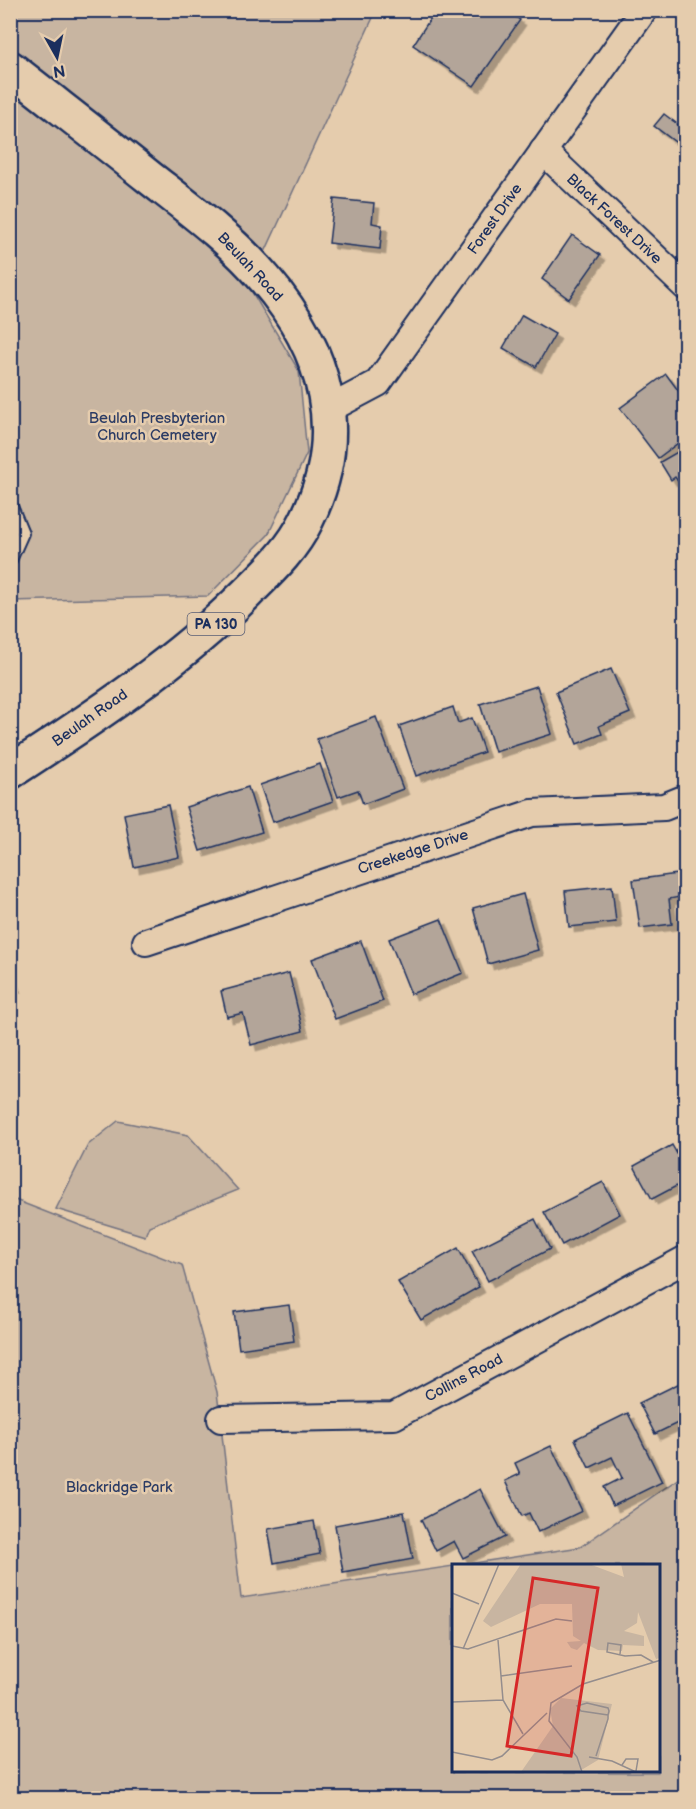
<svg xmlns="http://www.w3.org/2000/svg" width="696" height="1809" viewBox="0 0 696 1809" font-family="'Balsamiq Sans',sans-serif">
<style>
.green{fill:#c8b5a1;stroke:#727280;stroke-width:1.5}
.building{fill:#b3a599;stroke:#1b2f5e;stroke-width:1.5;filter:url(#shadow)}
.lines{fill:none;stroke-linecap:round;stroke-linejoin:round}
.lane-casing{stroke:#1b2f5e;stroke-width:16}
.street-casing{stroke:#1b2f5e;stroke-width:30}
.primary-casing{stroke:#1b2f5e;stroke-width:38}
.lane{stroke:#e5ccad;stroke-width:12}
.street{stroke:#e5ccad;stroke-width:26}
.primary{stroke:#e5ccad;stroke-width:33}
.labels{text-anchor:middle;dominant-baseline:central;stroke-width:5;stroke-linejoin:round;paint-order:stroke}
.shield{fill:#e5ccad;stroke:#585e76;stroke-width:1.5}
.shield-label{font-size:14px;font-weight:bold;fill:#1b2f5e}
.street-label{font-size:15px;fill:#1b2f5e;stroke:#e5ccad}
.park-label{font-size:15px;fill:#2c3c65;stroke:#e5ccad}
.inset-road{fill:none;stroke:#948d8d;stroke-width:1.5}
.view{fill:#d62828;fill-opacity:0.15;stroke:#d62828;stroke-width:3}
.inset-edge{fill:none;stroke:#1b2f5e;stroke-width:3}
</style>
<defs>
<filter id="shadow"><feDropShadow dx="5.5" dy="5.5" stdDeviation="0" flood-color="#0004"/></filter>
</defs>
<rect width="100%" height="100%" fill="#e5ccad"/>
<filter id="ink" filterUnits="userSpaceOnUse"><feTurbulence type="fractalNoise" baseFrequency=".0167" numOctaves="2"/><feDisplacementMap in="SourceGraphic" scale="12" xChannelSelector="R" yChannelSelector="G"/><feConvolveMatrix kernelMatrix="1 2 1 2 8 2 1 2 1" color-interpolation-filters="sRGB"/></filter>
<g filter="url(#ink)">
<!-- green -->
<g class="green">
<polygon points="10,11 376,11 249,287 299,371 307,453 268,535 208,596 11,601"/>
<polygon points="118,1121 188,1135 238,1190 149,1226 145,1236 56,1209 88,1145"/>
<polygon points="10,1198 182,1265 217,1392 241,1598 453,1566 453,1772 658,1772 658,1566 454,1566 580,1547 685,1474 685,1798 11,1798"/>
</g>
<!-- building -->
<g class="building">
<polygon points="436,10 445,14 448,10 505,10 520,20 474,86 413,45"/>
<polygon points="664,114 680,126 686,120 686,150 654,126"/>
<polygon points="334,199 374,203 372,223 382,225 380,249 329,243"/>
<polygon points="572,235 600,255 569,299 542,279"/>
<polygon points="522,315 555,334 536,367 503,348"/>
<polygon points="666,374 686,401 686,437 658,458 620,408"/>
<polygon points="686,447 686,493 675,477 671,480 660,462"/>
<polygon points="611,669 630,713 599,726 602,734 577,744 556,692"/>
<polygon points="537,686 552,734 495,752 480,704"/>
<polygon points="453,707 458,723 472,718 484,752 416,776 399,726"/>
<polygon points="376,717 403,789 363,804 358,790 338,797 317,739"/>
<polygon points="320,764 333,801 273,822 260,785"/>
<polygon points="248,787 262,832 200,851 186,807"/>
<polygon points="168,805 179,857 134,867 124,814"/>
<polygon points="677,874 680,897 669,899 672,924 640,928 633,880"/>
<polygon points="612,886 616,922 569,927 565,891"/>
<polygon points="523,894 538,950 488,964 473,908"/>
<polygon points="441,919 463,973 411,994 389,939"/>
<polygon points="361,941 383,1001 335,1019 312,959"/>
<polygon points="289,973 303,1031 251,1045 243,1013 227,1017 221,991"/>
<polygon points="10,974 15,987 10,989"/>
<polygon points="672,1145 686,1170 686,1181 652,1199 634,1166"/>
<polygon points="603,1182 620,1214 562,1245 544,1212"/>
<polygon points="535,1219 550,1249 488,1281 472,1251"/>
<polygon points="458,1248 479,1287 421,1320 398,1282"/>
<polygon points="289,1305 294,1341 239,1349 234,1312"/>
<polygon points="686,1380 686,1419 655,1434 639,1403"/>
<polygon points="628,1413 662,1482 613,1506 604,1487 622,1478 612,1457 589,1468 575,1439"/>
<polygon points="551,1446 582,1511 538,1532 529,1513 522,1516 505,1481 520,1474 515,1463"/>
<polygon points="480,1489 505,1537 463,1558 454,1541 436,1551 421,1520"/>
<polygon points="404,1512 413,1559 343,1572 335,1525"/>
<polygon points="314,1521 320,1554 274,1563 268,1529"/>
</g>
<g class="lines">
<!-- lane casing -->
<g class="lane-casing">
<polyline id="lane" points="10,504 22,533 10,560"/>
</g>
<!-- street casing -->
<g class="street-casing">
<g id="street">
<polyline points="543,151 686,287"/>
<polyline points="329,409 378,383 644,10"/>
<polyline points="146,942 532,813 664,807 686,798"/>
<polyline points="221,1419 394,1416 686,1259"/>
</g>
</g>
<!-- primary casing -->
<g class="primary-casing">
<path id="primary" d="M 10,68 C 57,105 104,141 150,178 C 191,210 232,240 265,279 C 326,350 350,434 306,521 C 292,550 269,571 247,593 C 177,663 93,718 10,772"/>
</g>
<!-- lane -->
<use href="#lane" class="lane"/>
<!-- street -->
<use href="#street" class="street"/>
<!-- primary -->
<use href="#primary" class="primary"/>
</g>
</g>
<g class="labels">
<!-- shield labels -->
<rect class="shield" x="187.5" y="613" width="57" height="22" rx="4.5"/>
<g class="shield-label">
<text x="216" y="624">PA 130</text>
</g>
<!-- street labels -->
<g class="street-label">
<text transform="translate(495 219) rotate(-55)">Forest Drive</text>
<text transform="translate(614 219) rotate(43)">Black Forest Drive</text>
<text transform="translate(250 267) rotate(47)">Beulah Road</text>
<text transform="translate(90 718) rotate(-35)">Beulah Road</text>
<text transform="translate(413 852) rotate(-18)">Creekedge Drive</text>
<text transform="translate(464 1378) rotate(-28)">Collins Road</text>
</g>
<!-- park labels -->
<g class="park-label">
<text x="157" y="418">Beulah Presbyterian<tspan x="157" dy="17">Church Cemetery</tspan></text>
<text x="119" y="1487">Blackridge Park</text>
</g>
</g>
<!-- overview -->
<g transform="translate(452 1564)">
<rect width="208" height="208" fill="#e5ccad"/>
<path d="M 69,0 L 137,0 L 172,13 L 169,0 L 208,0 L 208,94 L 204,95 L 186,48 L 185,59 L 172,67 L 192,72 L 192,82 L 171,81 L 170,87 L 146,86 L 132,79 L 125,86 L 119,84 L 115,78 L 129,77 L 121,72 L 120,40 L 88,40 L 39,63 L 31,57 ZM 109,134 L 160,140 L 146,196 L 126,208 L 69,208 L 101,162 L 98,145 Z" fill="#c8b5a1"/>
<path class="inset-road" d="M 0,29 L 27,40M 46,76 L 51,136 L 71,170M 0,82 L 16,85 L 104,55 L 120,57M 11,85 L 47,0M 168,90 L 169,81 L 156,79 L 155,88 L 173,92 L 189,91 L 201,98M 49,112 L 120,102M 0,138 L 51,136M 0,188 L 40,196 L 50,192 L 95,149M 144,192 L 156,155 L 156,151 L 157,147 L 156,144 L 135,139 L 125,142 L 129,147 L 156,151M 137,193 L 160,197 L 184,208M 170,201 L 174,195 L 186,195 L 184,207M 130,208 L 125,193 L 97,157 L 99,139 L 131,120 L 209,96"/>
<path class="view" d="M 81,14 L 146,24 L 119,192 L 55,182 Z"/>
<rect width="208" height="208" class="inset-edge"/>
</g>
<!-- margin -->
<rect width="696" height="1809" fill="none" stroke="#e5ccad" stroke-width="36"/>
<rect x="18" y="18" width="660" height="1773" fill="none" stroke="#1b2f5e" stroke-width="2" filter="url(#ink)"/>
<!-- north arrow -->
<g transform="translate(57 57) rotate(171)" stroke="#e5ccad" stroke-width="4.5" paint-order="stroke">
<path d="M0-4.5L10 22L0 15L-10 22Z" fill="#1b2f5e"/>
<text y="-9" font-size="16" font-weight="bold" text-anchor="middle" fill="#1b2f5e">N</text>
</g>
</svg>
